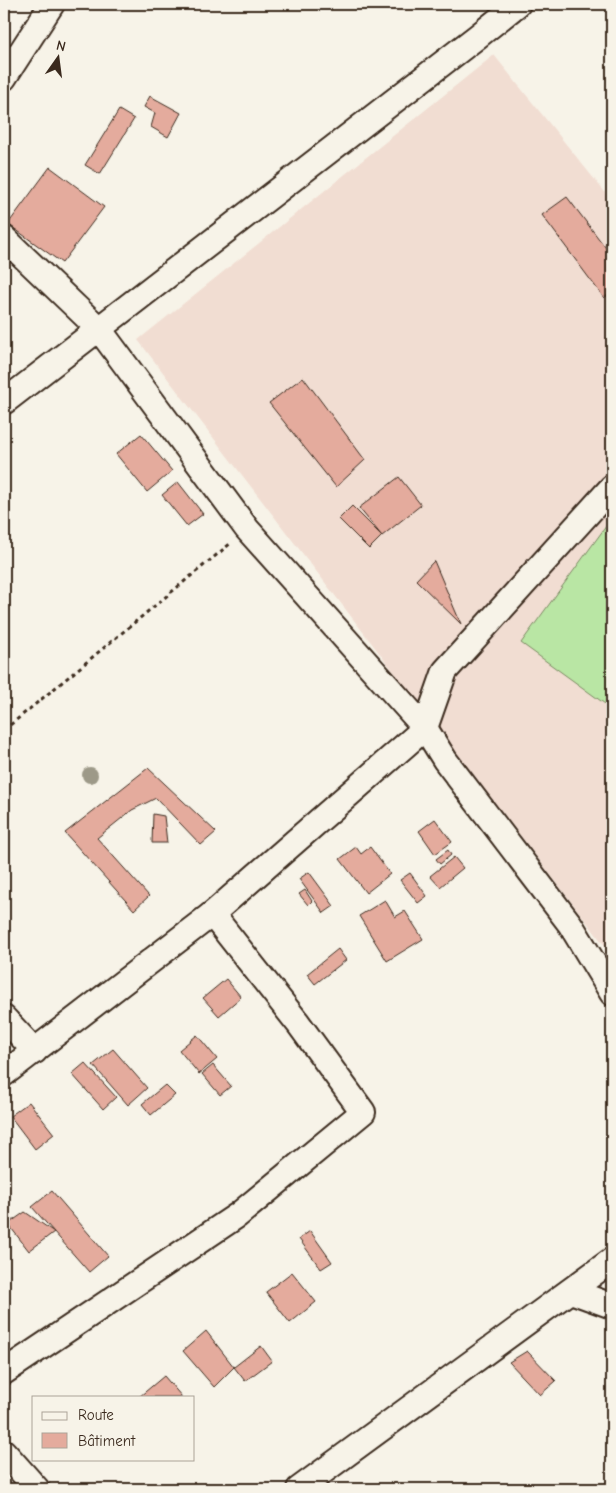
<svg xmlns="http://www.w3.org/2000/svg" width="616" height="1493" viewBox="0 0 616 1493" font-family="'Comic Neue',sans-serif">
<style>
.built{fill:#f1ddd2}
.garden{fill:#b9e6a4;stroke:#7a8861}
.building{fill:#e4ab9d;stroke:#3b2a1e}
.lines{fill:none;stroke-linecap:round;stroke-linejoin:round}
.street-casing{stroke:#3b2a1e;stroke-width:28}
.path{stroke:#3b2a1e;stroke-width:3;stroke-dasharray:4 4;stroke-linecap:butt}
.street{stroke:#f7f3e8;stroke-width:24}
.tree{fill:#9d9988}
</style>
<rect width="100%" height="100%" fill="#f7f3e8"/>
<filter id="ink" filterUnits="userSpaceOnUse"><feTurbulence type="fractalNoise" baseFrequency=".02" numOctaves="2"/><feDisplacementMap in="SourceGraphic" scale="10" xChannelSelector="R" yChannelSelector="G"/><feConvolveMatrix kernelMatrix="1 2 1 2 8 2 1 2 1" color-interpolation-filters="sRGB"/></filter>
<g filter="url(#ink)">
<!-- built -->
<polygon class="built" points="494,55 612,201 612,955 138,340"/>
<!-- garden -->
<polygon class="garden" points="612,518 612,709 521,643"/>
<!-- building -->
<g class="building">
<polygon points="150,96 181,113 168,137 151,127 155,113 144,107"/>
<polygon points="119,110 134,119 100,174 85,165"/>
<polygon points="50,167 104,207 62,263 8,224"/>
<polygon points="567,197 612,256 612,292 604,298 542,215"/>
<polygon points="303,377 365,460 336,487 269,403"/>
<polygon points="141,434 172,471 147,492 116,454"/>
<polygon points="399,477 421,505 382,536 359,508"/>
<polygon points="178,482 203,514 187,526 162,495"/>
<polygon points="352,506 382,536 369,549 339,519"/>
<polygon points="434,561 461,624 416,580"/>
<polygon points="148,768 216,832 201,845 156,798 132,810 97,838 149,896 134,910 65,833"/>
<polygon points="153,814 164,816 167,843 152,843"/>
<polygon points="435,819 452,842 435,854 419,831"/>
<polygon points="356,847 361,854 370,847 390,874 366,893 340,859"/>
<polygon points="448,850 451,855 440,864 436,859"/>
<polygon points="454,857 463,868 440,887 430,876"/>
<polygon points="309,872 334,906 324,913 299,879"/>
<polygon points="410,873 427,896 418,903 400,880"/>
<polygon points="305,890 312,901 308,905 299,894"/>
<polygon points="385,900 395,917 405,911 423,939 387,961 359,916"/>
<polygon points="338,949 346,960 315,984 307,974"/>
<polygon points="226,979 241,997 219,1016 203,998"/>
<polygon points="197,1035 217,1059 199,1074 179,1050"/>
<polygon points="113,1049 147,1088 128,1105 93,1065"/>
<polygon points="85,1063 116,1097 103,1109 72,1074"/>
<polygon points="213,1065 231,1086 220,1095 202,1074"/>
<polygon points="165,1085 175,1095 151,1115 142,1104"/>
<polygon points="29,1102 54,1134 35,1149 10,1116"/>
<polygon points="52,1191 108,1256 89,1272 32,1207"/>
<polygon points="25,1212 54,1232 29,1251 8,1224"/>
<polygon points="310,1231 332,1262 321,1269 299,1239"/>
<polygon points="292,1272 316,1302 290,1323 266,1292"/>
<polygon points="206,1331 234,1367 214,1387 183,1351"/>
<polygon points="261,1346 272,1361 245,1381 234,1367"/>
<polygon points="527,1351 556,1381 540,1395 509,1362"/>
<polygon points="164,1376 182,1397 139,1397"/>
</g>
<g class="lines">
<!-- street casing -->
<g class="street-casing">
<g id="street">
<polyline points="4,78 52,4"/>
<polyline points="4,238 99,329 247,529 425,728 445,760 570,924 612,993"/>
<polyline points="4,402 478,36 518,4"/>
<polyline points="4,1018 35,1051"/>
<polyline points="4,1074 212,914 425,728 445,671 612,487"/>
<polyline points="571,1291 612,1306"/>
<polyline points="4,1372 238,1215 363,1112 298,1023 212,914"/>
<polyline points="4,1452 37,1489"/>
<polyline points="299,1489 612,1260"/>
</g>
</g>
<!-- path -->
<polyline class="path" points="4,730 231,543"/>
<!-- street -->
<use href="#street" class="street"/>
</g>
<!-- trees -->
<circle class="tree" cx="90" cy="775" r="8"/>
</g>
<!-- margin -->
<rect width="616" height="1493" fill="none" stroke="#f7f3e8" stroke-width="20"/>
<rect x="10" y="10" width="596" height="1473" fill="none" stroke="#3b2a1e" stroke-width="2" filter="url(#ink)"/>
<!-- legend -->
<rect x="32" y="1396" width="162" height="65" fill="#f7f3e8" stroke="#aca397"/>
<rect x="42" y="1412" width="25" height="8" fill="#f7f3e8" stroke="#aca397"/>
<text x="78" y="1420" font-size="15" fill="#3b2a1e">Route</text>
<rect x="42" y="1433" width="25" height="15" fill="#e4ab9d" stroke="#aca397"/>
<text x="78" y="1446" font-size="15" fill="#3b2a1e">Bâtiment</text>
<!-- north arrow -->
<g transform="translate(58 58) rotate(14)" stroke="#f7f3e8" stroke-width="4" paint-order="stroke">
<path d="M0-4L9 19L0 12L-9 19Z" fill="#3b2a1e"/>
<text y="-8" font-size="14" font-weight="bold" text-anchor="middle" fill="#3b2a1e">N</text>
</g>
</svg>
